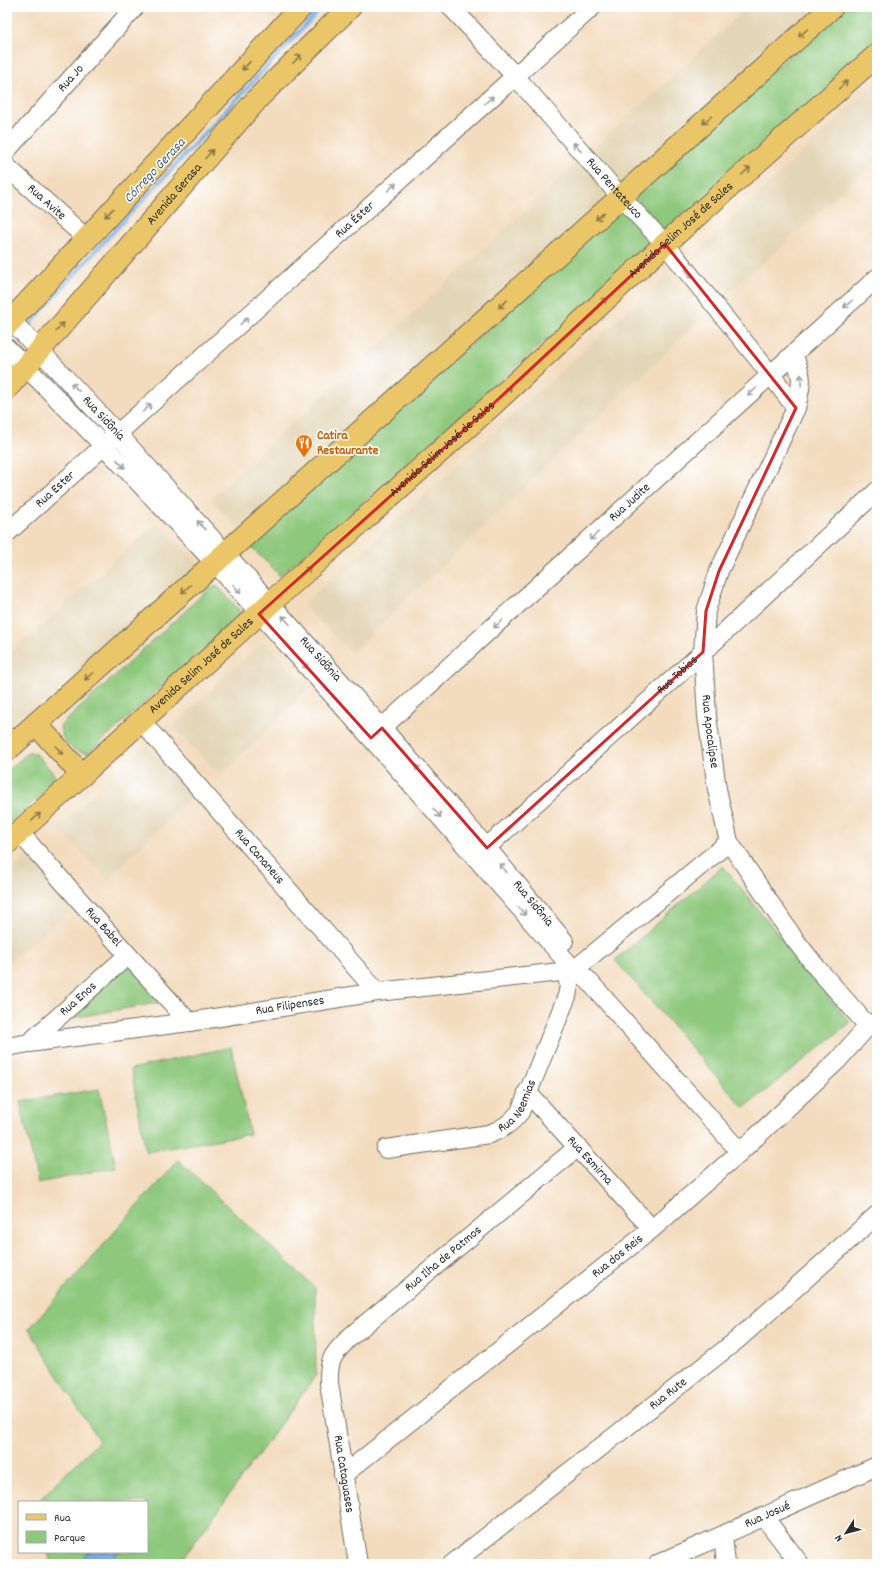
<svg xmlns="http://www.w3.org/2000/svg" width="884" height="1571" viewBox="0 0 884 1571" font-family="Dekko,sans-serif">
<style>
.built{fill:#e3d6b7}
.green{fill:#8dc87c;stroke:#5c7a54}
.water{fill:#74aae2;stroke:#506a86}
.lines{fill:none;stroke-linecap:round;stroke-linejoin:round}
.stream{stroke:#74aae2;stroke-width:4.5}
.minor-casing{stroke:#71695e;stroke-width:20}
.major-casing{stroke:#71695e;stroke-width:24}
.minor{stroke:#fff;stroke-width:18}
.major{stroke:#ebc669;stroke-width:22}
.oneway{stroke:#8b784a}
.oneway2{stroke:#a0a0a0}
.marked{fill:none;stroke:#d62828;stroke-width:3;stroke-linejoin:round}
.labels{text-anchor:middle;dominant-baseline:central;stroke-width:3;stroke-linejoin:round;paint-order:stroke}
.street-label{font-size:13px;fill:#2b2b2b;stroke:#fff}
.food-label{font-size:13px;font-weight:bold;fill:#c56008;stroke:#fff;text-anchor:start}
.water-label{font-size:14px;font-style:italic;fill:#485e74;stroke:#fff}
</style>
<rect width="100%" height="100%" fill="#fff"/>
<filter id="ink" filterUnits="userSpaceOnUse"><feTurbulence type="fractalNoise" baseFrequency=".025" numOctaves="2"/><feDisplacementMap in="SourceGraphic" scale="8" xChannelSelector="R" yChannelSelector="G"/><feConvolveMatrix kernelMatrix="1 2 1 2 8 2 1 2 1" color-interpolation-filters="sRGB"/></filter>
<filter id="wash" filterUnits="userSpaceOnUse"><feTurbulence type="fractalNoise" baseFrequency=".012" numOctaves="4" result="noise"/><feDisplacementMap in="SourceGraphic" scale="16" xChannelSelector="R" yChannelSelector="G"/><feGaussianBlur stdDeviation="0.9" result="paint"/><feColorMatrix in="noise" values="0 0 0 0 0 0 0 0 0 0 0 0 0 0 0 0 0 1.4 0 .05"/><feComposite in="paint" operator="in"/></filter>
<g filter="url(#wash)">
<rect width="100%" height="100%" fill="#f3dbbd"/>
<!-- built -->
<g class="built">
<polygon points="748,7 818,7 239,529 211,498"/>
<polygon points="877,82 877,160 730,292 695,254"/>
<polygon points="668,274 704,316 351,653 303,605"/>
<polygon points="158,522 199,565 7,737 7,656"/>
<polygon points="264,641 309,688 221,775 172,726"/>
<polygon points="146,745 192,797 108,878 57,828"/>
<polygon points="27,857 75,907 7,964 7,877"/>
</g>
<!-- green -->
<g class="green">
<polygon points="844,7 877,7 877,45 667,232 633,196"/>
<polygon points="622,208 655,244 280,576 249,545"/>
<path d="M 212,586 L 218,587 L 238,608 L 240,613 L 239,617 L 89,753 C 72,752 62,743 60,726 Z"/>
<polygon points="28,753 33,753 37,755 54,774 54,781 50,787 7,826 7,771"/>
<polygon points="723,866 850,1023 744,1108 615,960"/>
<polygon points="137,954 179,999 55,1021"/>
<polygon points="231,1047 250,1134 146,1152 131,1069"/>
<polygon points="99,1089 116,1167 38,1183 20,1102"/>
<polygon points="178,1160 315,1288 316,1375 179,1564 51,1564 48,1552 147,1552 147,1502 37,1502 99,1441 29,1329"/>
</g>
<!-- water -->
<polygon class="water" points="88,1552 118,1552 109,1564 88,1564 82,1560"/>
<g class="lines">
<!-- stream -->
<polyline class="stream" points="25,330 88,259 322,7"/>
</g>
</g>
<g filter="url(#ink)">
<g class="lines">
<!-- minor casing -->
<g class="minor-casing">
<g id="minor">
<path id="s1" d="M 451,7 L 515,76 L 621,197 L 665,244 L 771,375 L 796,408"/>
<path id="s2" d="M 7,150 L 135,7"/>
<path id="s3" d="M 7,167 L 86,238"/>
<path id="s4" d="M 11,320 L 118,434 L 382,728 L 487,848 L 564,941"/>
<polyline points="7,348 104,446 215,563 371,738 574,970 587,979 740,1152"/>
<path id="s5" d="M 793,354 C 804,379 802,382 796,408 L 719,571 L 706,611 L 703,652 L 707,716 L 717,789 L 729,842 L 795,940 L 817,968 L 868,1026"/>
<path id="s6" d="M 7,533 L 592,7"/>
<path id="s7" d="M 141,721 L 377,992"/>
<path id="s8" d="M 373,736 L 877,278"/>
<path id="s9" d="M 19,832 L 128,955 L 189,1022"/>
<path id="s10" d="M 477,856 L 703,652 L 877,491"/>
<path id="s11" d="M 29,1043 L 128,955"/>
<path id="s12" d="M 7,1047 L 29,1043 L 189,1022 L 377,992 L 570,971 L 574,970 L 729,842"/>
<path id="s13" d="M 527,1092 L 652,1229"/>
<path id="s14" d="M 386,1149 L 489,1134 C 503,1129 511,1123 520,1112 L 567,996 L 569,986 L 566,972"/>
<path id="s15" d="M 343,1475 L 652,1229 L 740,1152 L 838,1060 L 868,1026 L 877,1021"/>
<polyline points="764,1517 800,1564"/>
<polyline points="723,1536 726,1564"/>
<path id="s16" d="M 358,1564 L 329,1383 C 328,1358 334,1353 351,1336 L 578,1147"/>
<path id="s17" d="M 452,1564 L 737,1340 L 877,1215"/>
<path id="s18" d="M 658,1564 L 877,1466"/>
</g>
</g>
<!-- major casing -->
<g class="major-casing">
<g id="major">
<polyline points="7,325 301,7"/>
<path id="s19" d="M 7,388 L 258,98 L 350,7"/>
<polyline points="36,724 82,775"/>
<polyline points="7,750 832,7"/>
<path id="s20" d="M 7,843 L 277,597 L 492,405 L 665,244 L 877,55"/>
</g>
</g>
<!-- minor -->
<use href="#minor" class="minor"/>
<!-- major -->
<use href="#major" class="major"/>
</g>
<!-- one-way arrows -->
<defs><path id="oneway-shaft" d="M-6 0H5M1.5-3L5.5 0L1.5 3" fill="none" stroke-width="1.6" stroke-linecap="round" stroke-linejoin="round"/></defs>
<g class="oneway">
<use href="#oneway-shaft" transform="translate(803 33) rotate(138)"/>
<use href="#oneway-shaft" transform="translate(297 59) rotate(-45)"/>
<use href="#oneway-shaft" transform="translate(246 66) rotate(133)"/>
<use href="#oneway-shaft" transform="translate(843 85) rotate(-42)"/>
<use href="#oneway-shaft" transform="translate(707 120) rotate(138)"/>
<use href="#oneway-shaft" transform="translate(209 154) rotate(-49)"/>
<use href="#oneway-shaft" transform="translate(746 171) rotate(-42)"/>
<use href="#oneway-shaft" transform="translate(109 213) rotate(133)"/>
<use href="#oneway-shaft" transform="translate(600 216) rotate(138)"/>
<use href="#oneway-shaft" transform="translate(602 302) rotate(-43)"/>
<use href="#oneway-shaft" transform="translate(503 304) rotate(138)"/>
<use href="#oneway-shaft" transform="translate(60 327) rotate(-49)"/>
<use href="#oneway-shaft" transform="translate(507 391) rotate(-43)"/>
<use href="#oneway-shaft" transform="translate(306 571) rotate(-42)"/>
<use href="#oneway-shaft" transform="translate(186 589) rotate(138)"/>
<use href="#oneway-shaft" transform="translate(89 676) rotate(138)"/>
<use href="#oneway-shaft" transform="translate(59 750) rotate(48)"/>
<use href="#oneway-shaft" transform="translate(36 817) rotate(-42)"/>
</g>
<g class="oneway2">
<use href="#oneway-shaft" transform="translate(489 100) rotate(-42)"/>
<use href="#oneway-shaft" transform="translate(577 147) rotate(-131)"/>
<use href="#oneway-shaft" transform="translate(392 187) rotate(-42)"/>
<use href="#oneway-shaft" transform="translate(689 274) rotate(51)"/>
<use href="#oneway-shaft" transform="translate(848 304) rotate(138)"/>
<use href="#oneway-shaft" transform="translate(244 321) rotate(-42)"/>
<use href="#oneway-shaft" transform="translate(801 380) rotate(-91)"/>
<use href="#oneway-shaft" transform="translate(75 387) rotate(-133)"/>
<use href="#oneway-shaft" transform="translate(752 392) rotate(138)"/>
<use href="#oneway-shaft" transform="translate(147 408) rotate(-42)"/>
<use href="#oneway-shaft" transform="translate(121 464) rotate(47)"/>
<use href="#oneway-shaft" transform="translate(201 525) rotate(-132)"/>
<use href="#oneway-shaft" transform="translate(594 536) rotate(138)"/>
<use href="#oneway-shaft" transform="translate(237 589) rotate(49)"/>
<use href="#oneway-shaft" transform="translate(286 620) rotate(-132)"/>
<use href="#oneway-shaft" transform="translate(498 624) rotate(138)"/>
<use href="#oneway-shaft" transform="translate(304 664) rotate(48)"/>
<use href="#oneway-shaft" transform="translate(419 770) rotate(-131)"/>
<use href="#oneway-shaft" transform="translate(437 813) rotate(49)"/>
<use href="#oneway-shaft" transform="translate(503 868) rotate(-130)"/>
<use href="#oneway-shaft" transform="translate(522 911) rotate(49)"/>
</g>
</g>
<!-- marked area -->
<path class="marked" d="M 665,244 L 796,408 L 719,571 L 706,611 L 703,652 L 487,848 L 382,728 L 371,738 L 259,614 L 492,405 Z"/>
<!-- icons -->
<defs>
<g id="restaurant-pin" transform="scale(0.9)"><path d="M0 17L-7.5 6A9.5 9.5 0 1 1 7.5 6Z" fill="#e8710a" stroke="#fff"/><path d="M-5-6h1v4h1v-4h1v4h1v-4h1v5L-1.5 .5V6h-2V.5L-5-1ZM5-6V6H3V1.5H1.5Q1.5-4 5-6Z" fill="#fff"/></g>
</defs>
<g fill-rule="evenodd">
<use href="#restaurant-pin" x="304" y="443"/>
</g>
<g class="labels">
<!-- street labels -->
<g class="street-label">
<text stroke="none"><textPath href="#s2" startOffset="96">Rua Jo</textPath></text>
<text stroke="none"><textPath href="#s1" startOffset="244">Rua Pentateuco</textPath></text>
<text stroke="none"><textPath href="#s19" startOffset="256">Avenida Gerasa</textPath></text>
<text stroke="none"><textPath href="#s3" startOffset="53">Rua Avite</textPath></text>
<text stroke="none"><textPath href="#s6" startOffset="468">Rua Éster</textPath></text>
<text stroke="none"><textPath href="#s20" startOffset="911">Avenida Selim José de Sales</textPath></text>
<text stroke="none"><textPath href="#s4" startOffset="135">Rua Sidônia</textPath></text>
<text stroke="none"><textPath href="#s20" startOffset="587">Avenida Selim José de Sales</textPath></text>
<text stroke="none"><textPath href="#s6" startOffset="65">Rua Ester</textPath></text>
<text stroke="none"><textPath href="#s8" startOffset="347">Rua Judite</textPath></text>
<text stroke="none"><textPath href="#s4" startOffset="459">Rua Sidônia</textPath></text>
<text stroke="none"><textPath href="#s20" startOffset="263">Avenida Selim José de Sales</textPath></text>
<text stroke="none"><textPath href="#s10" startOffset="270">Rua Tobias</textPath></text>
<text stroke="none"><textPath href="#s5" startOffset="399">Rua Apocalipse</textPath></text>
<text stroke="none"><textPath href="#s7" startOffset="180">Rua Cananeus</textPath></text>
<text stroke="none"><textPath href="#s4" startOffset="783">Rua Sidônia</textPath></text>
<text stroke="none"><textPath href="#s9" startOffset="127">Rua Babel</textPath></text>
<text stroke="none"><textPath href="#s11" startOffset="66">Rua Enos</textPath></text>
<text stroke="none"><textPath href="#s12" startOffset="286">Rua Filipenses</textPath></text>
<text stroke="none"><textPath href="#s14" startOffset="146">Rua Neemias</textPath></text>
<text stroke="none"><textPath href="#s13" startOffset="93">Rua Esmirna</textPath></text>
<text stroke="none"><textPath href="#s15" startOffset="351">Rua dos Reis</textPath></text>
<text stroke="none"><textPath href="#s16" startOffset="358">Rua Ilha de Patmos</textPath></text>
<text stroke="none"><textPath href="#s17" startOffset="275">Rua Rute</textPath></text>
<text transform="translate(343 1474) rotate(81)">Rua Cataguases</text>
<text stroke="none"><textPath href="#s18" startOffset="120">Rua Josué</textPath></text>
</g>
<!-- food labels -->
<g class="food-label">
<text x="317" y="436">Catira<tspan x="317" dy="15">Restaurante</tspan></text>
</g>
<!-- water labels -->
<g class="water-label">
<text transform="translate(155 171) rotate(-47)">Córrego Gerasa</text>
</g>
</g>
<!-- margin -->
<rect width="884" height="1571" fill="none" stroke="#fff" stroke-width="24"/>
<!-- legend -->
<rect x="18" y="1501" width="130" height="52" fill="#ffffff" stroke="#aaaaaa"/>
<rect x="26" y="1514" width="20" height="6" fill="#ebc669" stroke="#aaaaaa"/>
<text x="54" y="1521" font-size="12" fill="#2b2b2b">Rua</text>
<rect x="26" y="1531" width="20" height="12" fill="#8dc87c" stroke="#aaaaaa"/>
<text x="54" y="1541" font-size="12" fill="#2b2b2b">Parque</text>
<!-- north arrow -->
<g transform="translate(846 1533) rotate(234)" stroke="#ffffff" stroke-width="3" paint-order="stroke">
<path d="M0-3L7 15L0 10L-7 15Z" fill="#2b2b2b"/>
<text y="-6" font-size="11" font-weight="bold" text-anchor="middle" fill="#2b2b2b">N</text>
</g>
</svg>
